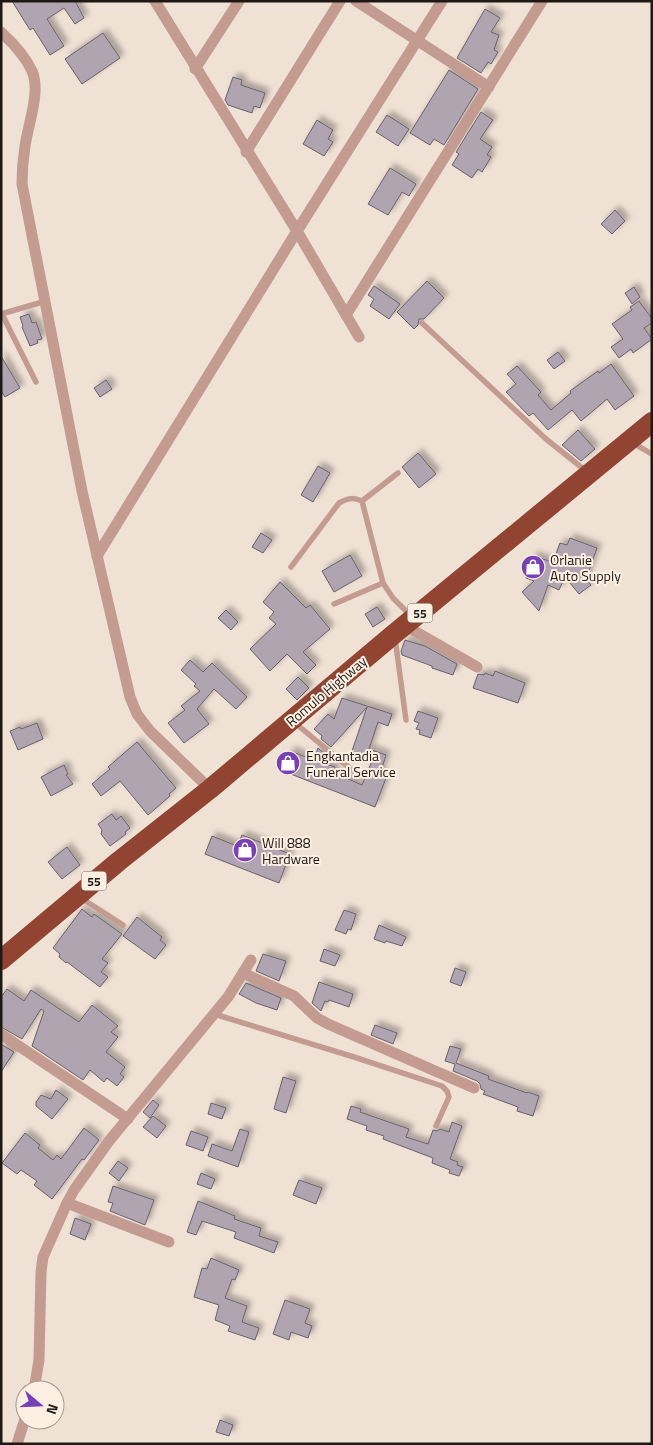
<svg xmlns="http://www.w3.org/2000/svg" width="653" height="1445" viewBox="0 0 653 1445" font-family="'Titillium Web',sans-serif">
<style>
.building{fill:#b0a4b1;stroke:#6a606c;filter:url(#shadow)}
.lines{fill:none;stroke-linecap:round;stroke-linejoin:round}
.lane{stroke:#c39b91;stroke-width:5.5}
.street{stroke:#c39b91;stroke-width:11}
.highway{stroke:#924433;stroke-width:20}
.labels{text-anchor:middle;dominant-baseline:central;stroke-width:4;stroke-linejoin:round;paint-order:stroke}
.shield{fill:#fdefe2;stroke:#615952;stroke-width:1}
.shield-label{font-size:12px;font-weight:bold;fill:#1e1915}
.poi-label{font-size:14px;fill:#1e1915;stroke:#fdefe2;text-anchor:start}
.street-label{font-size:14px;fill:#1e1915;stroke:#fdefe2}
</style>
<defs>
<filter id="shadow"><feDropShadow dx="4.5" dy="-4.5" stdDeviation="2.5" flood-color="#0004"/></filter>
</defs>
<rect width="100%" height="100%" fill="#f0e1d5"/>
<!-- building -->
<g class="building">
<polygon points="12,1 75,1 84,18 75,24 64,8 47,19 64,46 50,55 33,28 30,30"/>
<polygon points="485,9 500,18 491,32 499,35 494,50 498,52 491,64 488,62 481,73 457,58"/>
<polygon points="103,33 120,58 82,84 65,59"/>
<polygon points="449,70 478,89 444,145 434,139 430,145 410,133"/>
<polygon points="233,77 242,80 241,85 265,93 260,108 254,106 252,113 228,105 225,100"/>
<polygon points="481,112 493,120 480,139 492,147 487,155 491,157 482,172 478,169 472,178 452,165 459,154 456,152"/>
<polygon points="387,115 409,129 398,146 376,132"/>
<polygon points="317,120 333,130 328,139 333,142 324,156 303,144"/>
<polygon points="390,168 416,184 409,196 402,192 388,215 368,204"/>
<polygon points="615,210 625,221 612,234 601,224"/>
<polygon points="427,281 444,298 424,319 419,319 418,325 414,329 397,312"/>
<polygon points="374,286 400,304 389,319 370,306 374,299 368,295"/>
<polygon points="634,287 640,297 632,304 625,293"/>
<polygon points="639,301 652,319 652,323 644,328 652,339 633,353 631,349 619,358 611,347 623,339 612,324 632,310 630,307"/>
<polygon points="29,314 32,323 36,322 42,339 37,340 38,343 30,346 22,327 23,326 20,317"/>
<polygon points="558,352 565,361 554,369 547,360"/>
<polygon points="1,356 20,388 5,397 1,391"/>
<polygon points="611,364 634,396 615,410 607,399 581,421 572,410 548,430 533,413 529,416 506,392 516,384 507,374 517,366 541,392 538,395 551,410 571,393 570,391 598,371 599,373"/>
<polygon points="106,380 112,389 100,397 94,388"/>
<polygon points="578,430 595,449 581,461 562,445"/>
<polygon points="418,453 436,474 419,488 402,467"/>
<polygon points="318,466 330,473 313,502 301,495"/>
<polygon points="261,533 272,540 263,553 252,547"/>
<polygon points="570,538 597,548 586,579 591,585 579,594 565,577 559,590 548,585 539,611 522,592 534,581 526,578 533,556 553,562 560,543 567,545"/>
<polygon points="350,555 362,576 334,592 322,571"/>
<polygon points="280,582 306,608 310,605 330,629 303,652 316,665 307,674 287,654 270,671 250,649 276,624 269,618 274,612 263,602"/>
<polygon points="377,607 385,619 373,627 365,614"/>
<polygon points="226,610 238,622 231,630 218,618"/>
<polygon points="405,640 425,646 457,664 453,675 432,668 432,666 402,655 401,651"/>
<polygon points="190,660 203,672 212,663 247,697 236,709 214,689 197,709 209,724 184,743 168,723 185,710 181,706 200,691 194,686 196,684 181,670"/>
<polygon points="495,671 525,683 518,703 473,688 478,674 484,675 485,673 493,676"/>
<polygon points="298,677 309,688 297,700 286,689"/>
<polygon points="342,698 392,714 388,726 378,722 369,749 386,755 380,775 386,778 375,807 283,771 290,751 314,760 318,748 326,755 323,763 335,767 333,772 362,785 372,761 351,754 367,707 331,747 321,739 322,736 314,729 328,714 334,719"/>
<polygon points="418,711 438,718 431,738 419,734 420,730 416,729 419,723 414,721"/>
<polygon points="37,723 43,739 18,750 10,731 20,727 21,729"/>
<polygon points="137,742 176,788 169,794 170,796 148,815 120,781 101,796 92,784 110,769 108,767"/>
<polygon points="64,765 68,774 66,775 73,784 51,796 41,777"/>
<polygon points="112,814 116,820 121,816 130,828 125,832 126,834 110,846 101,834 102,830 98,824"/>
<polygon points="242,835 290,854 279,883 205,854 212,836 237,846"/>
<polygon points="67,847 80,865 62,879 48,862"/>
<polygon points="82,909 92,917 94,914 122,934 102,959 108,963 101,972 108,977 100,987 67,962 66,963 59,957 60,954 53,948"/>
<polygon points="344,910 356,914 351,930 348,929 346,934 335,930"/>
<polygon points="137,917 162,937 160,940 166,945 155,959 123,936"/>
<polygon points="379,925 406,937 402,946 386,941 385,943 374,939"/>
<polygon points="324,949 340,955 335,966 320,961"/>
<polygon points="263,954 286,961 279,981 256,971"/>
<polygon points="455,968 466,972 461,986 450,982"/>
<polygon points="319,982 353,994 349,1007 329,1000 328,1002 325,1001 321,1011 312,1003"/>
<polygon points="246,983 281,998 277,1010 256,1003 239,994"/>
<polygon points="7,989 24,1001 31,990 79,1022 92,1005 118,1026 111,1032 118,1037 106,1052 125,1067 120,1074 124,1077 117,1086 107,1078 104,1082 90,1070 83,1080 32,1046 44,1011 41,1009 22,1039 1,1027 1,997"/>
<polygon points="375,1025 397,1033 393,1044 371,1035"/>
<polygon points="1,1044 14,1052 1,1072"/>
<polygon points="450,1046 461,1049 456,1063 489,1076 488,1079 527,1093 528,1092 539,1096 533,1116 517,1111 518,1107 483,1094 485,1091 481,1089 480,1084 477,1081 453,1071 455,1064 445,1061"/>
<polygon points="283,1077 296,1081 286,1113 274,1109"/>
<polygon points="56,1090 68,1099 52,1119 36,1106 36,1102 41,1095 51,1099"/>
<polygon points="153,1100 159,1105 150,1118 143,1112"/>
<polygon points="211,1103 226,1108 222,1119 208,1114"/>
<polygon points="351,1106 361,1109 360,1112 409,1129 406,1137 428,1144 433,1130 437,1131 440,1129 449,1132 452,1122 462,1126 450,1159 458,1162 457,1165 463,1167 459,1176 449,1173 450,1170 432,1163 433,1158 383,1139 384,1136 366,1130 367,1126 347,1119"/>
<polygon points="153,1116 166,1126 157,1138 143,1127"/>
<polygon points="84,1128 99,1140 84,1160 82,1159 52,1199 34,1185 37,1181 21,1170 17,1174 2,1163 25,1133 40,1145 38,1148 53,1160 57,1155 61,1159"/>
<polygon points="240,1129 249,1132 238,1167 208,1156 212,1144 232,1151"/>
<polygon points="191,1131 208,1137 203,1151 186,1145"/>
<polygon points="118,1161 128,1168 119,1181 109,1173"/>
<polygon points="201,1173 215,1179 211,1189 197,1184"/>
<polygon points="299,1180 322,1188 316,1204 293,1195"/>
<polygon points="113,1186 154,1200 145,1225 110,1211 113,1203 108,1202"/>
<polygon points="198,1201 235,1216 234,1219 261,1228 259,1236 278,1242 274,1253 234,1238 236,1232 202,1221 196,1235 187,1232"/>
<polygon points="75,1218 91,1224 85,1240 70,1234"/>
<polygon points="211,1258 239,1270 235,1280 232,1279 225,1298 247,1306 242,1322 259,1328 255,1340 228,1331 230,1326 215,1320 219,1305 194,1297 202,1268 207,1269"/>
<polygon points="285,1300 310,1309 305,1323 312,1326 308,1338 291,1332 289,1340 273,1334"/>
<polygon points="220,1420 233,1425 229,1436 216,1432"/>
</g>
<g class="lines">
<!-- lane -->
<g class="lane">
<polyline points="1,314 46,301"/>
<polyline points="2,314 36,382"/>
<polyline points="422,323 546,439 586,471"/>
<polyline points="633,443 652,454"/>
<polyline points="362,501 398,473"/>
<path d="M 291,567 L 339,503 C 348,498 353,497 362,501 L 383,583 L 393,598 L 411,616"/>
<polyline points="334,604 383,583"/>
<polyline points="395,638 406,720"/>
<polyline points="295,723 358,775"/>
<polyline points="81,898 123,925"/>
<polyline points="214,1014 354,1057 442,1086 447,1091 449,1097 436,1126"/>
</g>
<!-- street -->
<g class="street">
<polyline points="155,1 297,231 359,337"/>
<polyline points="356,1 489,87"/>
<path d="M 1,32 C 13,43 25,56 32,71 C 41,92 28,124 25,146 C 23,159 22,171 22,184 L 82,491 L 130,697 L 137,714 L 150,731 L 210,789"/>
<polyline points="195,69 239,1"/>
<polyline points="246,152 340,1"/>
<polyline points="346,315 542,1"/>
<polyline points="97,556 297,231 442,1"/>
<polyline points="404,625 477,667"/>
<polyline points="243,973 294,996 317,1018 328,1024 474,1088"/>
<polyline points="1,1034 128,1119"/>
<polyline points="67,1203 169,1242"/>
<polyline points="34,1390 39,1360 41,1272 43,1257 67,1203 74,1190 109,1141 228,997 251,960"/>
<polyline points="17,1444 25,1419"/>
</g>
<!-- highway -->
<polyline class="highway" points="1,960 119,861 210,789 394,634 652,422"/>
</g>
<!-- icons -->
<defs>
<g id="shop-disc" transform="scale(1.25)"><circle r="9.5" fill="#7840b6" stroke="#fdefe2"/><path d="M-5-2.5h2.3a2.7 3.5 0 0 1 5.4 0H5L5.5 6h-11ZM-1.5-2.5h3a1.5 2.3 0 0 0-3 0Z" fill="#fff"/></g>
</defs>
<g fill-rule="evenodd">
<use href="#shop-disc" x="533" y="567"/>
<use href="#shop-disc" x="288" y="763"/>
<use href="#shop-disc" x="245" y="850"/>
</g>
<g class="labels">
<!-- shield labels -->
<g class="shield">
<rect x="407.5" y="603.5" width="25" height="19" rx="4"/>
<rect x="81.5" y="871.5" width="25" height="19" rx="4"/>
</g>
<g class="shield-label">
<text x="420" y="613">55</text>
<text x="94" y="881">55</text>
</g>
<!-- poi labels -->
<g class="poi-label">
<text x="550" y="559">Orlanie<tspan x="550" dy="16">Auto Supply</tspan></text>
<text x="306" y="755">Engkantadia<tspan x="306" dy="16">Funeral Service</tspan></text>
<text x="262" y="842">Will 888<tspan x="262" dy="16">Hardware</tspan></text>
</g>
<!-- street labels -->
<g class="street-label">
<text transform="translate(326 691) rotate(-40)">Romulo Highway</text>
</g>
</g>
<!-- border -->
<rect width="653" height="1445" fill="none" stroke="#1e1915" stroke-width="5"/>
<!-- north arrow -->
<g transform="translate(40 1405) rotate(109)"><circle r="24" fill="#fdefe2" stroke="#a49990"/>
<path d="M0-4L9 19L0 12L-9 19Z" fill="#7840b6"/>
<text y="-8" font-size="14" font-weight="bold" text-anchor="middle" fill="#1e1915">N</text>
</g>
</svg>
